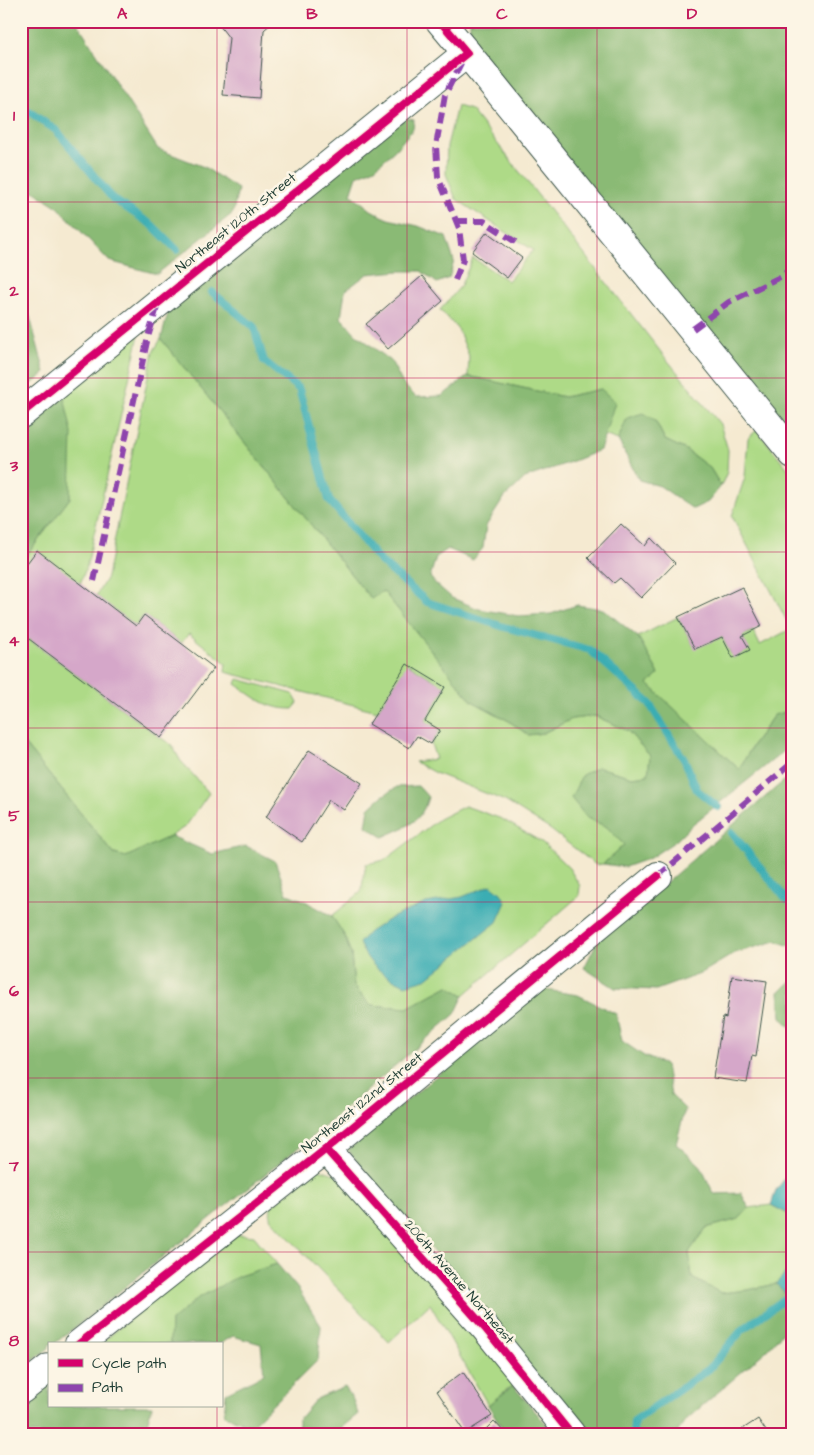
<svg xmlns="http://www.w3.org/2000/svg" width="814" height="1455" viewBox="0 0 814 1455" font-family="'Architects Daughter',sans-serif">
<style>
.green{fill:#aeda87;stroke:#668c5e}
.forest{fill:#8aba74;stroke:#547c54}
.water{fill:#3badb3;stroke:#2d7574}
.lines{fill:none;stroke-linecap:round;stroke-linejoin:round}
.stream{stroke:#3badb3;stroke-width:8}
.building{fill:#d5a7c9}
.minor-casing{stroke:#3f574c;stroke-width:30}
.minor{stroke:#fff;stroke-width:28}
.quiet{stroke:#8e44ad;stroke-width:6;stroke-dasharray:12 6;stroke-linecap:butt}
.cycleway-casing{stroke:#fcf5e5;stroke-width:11}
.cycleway{stroke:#d6006c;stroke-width:8}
.grid{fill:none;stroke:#c2185b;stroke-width:1;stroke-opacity:0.55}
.labels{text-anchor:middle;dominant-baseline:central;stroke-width:5;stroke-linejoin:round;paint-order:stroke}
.street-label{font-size:14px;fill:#1f3d34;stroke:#fcf5e5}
.neatline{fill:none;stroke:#c2185b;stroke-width:2}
.grid-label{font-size:16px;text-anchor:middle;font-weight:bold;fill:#c2185b}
</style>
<rect width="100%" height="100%" fill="#fcf5e5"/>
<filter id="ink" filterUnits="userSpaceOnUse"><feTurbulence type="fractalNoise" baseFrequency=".02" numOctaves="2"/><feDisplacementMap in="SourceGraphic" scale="10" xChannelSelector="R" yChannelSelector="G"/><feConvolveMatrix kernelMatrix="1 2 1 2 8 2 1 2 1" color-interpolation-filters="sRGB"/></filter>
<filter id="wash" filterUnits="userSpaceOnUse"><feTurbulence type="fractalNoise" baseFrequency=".0096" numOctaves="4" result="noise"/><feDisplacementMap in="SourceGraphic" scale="20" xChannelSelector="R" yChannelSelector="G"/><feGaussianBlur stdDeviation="1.12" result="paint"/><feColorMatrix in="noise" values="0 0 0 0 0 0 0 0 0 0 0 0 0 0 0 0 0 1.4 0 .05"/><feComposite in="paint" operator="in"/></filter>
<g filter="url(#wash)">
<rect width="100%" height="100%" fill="#f5ead1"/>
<!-- green -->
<g class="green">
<polygon points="457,106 471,110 664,356 720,424 728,450 727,472 721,486 710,468 686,450 665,440 655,420 627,419 618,440 604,435 608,420 601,389 564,397 468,376 469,356 458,329 440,310 460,287 473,258 508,281 533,250 456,199 446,174 447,146"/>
<polygon points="139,335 87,565 80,584 21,571 21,563 70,498 63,392"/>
<polygon points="161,339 371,599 383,590 472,701 509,721 528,735 543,733 572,719 595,716 628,731 650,756 648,775 632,777 598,767 587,818 607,827 624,845 603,864 596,865 551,830 505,801 435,773 415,762 436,759 431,744 440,730 425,721 445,687 408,664 377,711 225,672 226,663 189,634 181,643 144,615 136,626 96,596 107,577 153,352"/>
<polygon points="757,430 793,475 793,710 773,716 753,745 739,769 647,684 659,674 638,637 678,617 695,648 722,637 733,658 749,650 742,636 753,631 760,645 791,629 732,516 745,477 748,438"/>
<polygon points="21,633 161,738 172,745 180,760 209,793 186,826 171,836 126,857 114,854 21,740"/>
<path d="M 238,679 L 293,694 L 298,703 L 293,709 C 267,709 256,698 236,684 Z"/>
<polygon points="465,806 502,819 543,843 569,868 580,886 579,896 464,995 448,986 407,1008 370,1005 354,986 351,954 344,935 332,916 361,892 366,864 385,860 439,819"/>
<polygon points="319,1169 341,1176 516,1382 488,1405 430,1304 389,1342 270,1218 271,1206"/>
<polygon points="771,1205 788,1214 793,1219 793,1264 776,1284 748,1290 721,1293 692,1278 689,1252 706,1228 739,1219 749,1208"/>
<polygon points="233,1234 254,1236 277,1264 239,1276 171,1321 170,1344 100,1344"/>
</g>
<!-- forest -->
<g class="forest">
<polygon points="21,21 76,21 158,149 204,167 238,189 233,213 157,274 109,261 58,207 21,183"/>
<polygon points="793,21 793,440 470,43 470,22"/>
<polygon points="406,118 414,120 413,129 396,149 375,168 357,176 351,194 371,210 388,219 418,226 446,237 454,261 449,278 437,283 421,271 399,271 367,274 345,291 341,318 356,334 391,361 403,384 416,397 442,396 468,376 564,397 601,389 615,402 600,450 576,460 525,478 504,498 486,526 483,548 473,560 448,549 436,557 430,577 435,583 452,598 479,609 518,616 551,614 577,605 603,609 638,637 659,674 648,684 739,769 753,745 774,715 793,710 793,744 693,824 677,840 650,858 625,867 603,864 624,845 607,827 587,818 571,798 582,775 598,767 632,777 648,775 650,756 628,731 596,716 572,719 543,733 528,735 509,721 472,701 383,591 371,599 161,339 171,302"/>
<polygon points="21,284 45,373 21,393"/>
<polygon points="63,392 72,433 70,498 21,563 21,427"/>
<polygon points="643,413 655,420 665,440 686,450 710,468 721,486 708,502 693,509 660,486 639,480 618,440 627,418"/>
<polygon points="21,740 114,854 126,857 171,836 212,854 246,846 275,861 287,894 303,900 332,916 344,935 351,954 354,986 370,1005 407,1008 448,986 464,995 455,1014 324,1127 54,1344 49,1344 49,1348 21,1370"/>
<polygon points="793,773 793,947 776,941 735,953 700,974 656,990 615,988 584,968 597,942"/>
<path d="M 418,786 L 428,797 C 421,824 406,826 383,837 L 366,826 L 369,808 L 381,797 L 397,787 Z"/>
<polygon points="793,980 793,1030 781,1017 779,992"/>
<polygon points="540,989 578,995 616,1014 622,1041 644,1056 666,1065 671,1095 685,1109 676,1144 700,1165 714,1194 741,1193 749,1208 739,1219 706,1228 689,1252 692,1278 721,1293 748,1290 776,1284 789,1296 793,1321 767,1350 688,1418 676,1434 586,1434 348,1150"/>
<polygon points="277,1264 298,1289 321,1326 318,1360 251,1426 224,1415 226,1393 264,1374 261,1344 233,1336 220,1344 170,1344 171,1321 198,1298 239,1276"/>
<polygon points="49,1386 49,1406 152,1406 144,1434 21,1434 21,1407 39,1392"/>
<polygon points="513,1386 555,1434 506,1434 488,1405"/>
<polygon points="345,1387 353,1400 358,1414 341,1428 342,1434 298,1434 298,1420 316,1399"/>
</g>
<!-- water -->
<g class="water">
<path d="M 491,885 L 501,893 L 506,902 L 497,922 L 426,979 L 405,985 C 382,974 370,967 359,943 L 369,932 L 391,918 L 426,903 L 462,897 Z"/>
<polygon points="793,1168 793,1219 788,1214 771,1205 776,1190"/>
<polygon points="793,1264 793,1318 789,1296 776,1284"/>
</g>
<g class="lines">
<!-- stream -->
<g class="stream">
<polyline points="21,106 57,131 113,199 152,225 177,250"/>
<polyline points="212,292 254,327 264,361 299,389 329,500 379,560 427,602 504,627 590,650 649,703 685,761 697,790 718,807"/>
<polyline points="732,833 785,898 793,904"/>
<polyline points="633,1434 634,1421 709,1369 742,1330 789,1296"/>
</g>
</g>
<g id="blocks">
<!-- building -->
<g class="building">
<polygon points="216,21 274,21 264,30 259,98 223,95 229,38"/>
<polygon points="487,232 522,258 507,278 472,252"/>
<polygon points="422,276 443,301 388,349 366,324"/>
<polygon points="621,524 645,546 651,538 675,563 641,598 620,578 614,583 588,558"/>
<polygon points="37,550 136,626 144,615 214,668 161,738 21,633 21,571"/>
<polygon points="742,587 762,626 742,636 750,650 733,658 722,637 695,649 678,617"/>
<polygon points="407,664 445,687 425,721 440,730 431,744 417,736 409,748 369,724"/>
<polygon points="309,750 362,783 344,810 329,800 302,842 266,817"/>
<polygon points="732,976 767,981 756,1057 752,1056 747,1083 713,1078 723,1017 726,1018"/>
<polygon points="463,1372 492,1416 465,1433 437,1391"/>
<polygon points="758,1419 768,1434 735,1434"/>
<polygon points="494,1421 506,1434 481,1434"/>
</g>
</g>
</g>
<g filter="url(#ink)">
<use href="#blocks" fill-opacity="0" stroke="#3f574c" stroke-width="1"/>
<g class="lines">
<!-- minor casing -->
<g class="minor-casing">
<g id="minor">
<polyline points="440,21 481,70 793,454"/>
<polyline points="21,414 467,53"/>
<polyline points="326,1149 485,1328 571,1434"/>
<polyline points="79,1344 326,1149 658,876"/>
<polyline points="21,1390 49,1368"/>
</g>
</g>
<!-- minor -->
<use href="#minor" class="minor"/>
<!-- quiet -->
<g class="quiet">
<polyline points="456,221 484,221 517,243"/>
<polyline points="455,280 463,260 459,228 438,177 436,146 445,95 462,61"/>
<polyline points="693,329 729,302 782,276 793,266"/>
<polyline points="94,581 148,337 158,304"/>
<polyline points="658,876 793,762"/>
</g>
<!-- cycleway casing -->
<g class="cycleway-casing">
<g id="cycleway">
<polyline points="21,414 467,53 440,21"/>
<polyline points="326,1149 485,1328 571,1434"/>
<polyline points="79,1344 326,1149 658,876"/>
</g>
</g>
<!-- cycleway -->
<use href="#cycleway" class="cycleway"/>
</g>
</g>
<!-- grid -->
<path class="grid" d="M 217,21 L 217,1344M 407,21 L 407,1434M 597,21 L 597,1434M 21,202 L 793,202M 21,378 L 793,378M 21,552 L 793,552M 21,728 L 793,728M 21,902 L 793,902M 21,1078 L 793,1078M 21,1252 L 793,1252M 217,1406 L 217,1434"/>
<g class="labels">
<!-- street labels -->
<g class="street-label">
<text transform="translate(236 223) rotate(-39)">Northeast 120th Street</text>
<text transform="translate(362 1103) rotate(-39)">Northeast 122nd Street</text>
<text transform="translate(459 1282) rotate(49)">206th Avenue Northeast</text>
</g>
</g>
<!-- margin -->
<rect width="814" height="1455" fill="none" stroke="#fcf5e5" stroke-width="55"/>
<!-- legend -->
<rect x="48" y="1342" width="175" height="65" fill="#fcf5e5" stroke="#a4ab9e"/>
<rect x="58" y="1359" width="25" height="8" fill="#d6006c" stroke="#a4ab9e"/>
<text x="92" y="1368" font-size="15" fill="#1f3d34">Cycle path</text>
<rect x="58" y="1384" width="25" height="8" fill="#8e44ad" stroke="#a4ab9e"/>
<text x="92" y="1392" font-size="15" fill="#1f3d34">Path</text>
<rect x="28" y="28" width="758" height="1400" class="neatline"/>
<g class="grid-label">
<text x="122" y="19">A</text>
<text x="312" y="19">B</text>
<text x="502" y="19">C</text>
<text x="692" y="19">D</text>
<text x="14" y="121">1</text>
<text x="14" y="296">2</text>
<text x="14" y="471">3</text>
<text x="14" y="646">4</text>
<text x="14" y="821">5</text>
<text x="14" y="996">6</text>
<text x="14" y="1171">7</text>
<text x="14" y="1346">8</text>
</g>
</svg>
